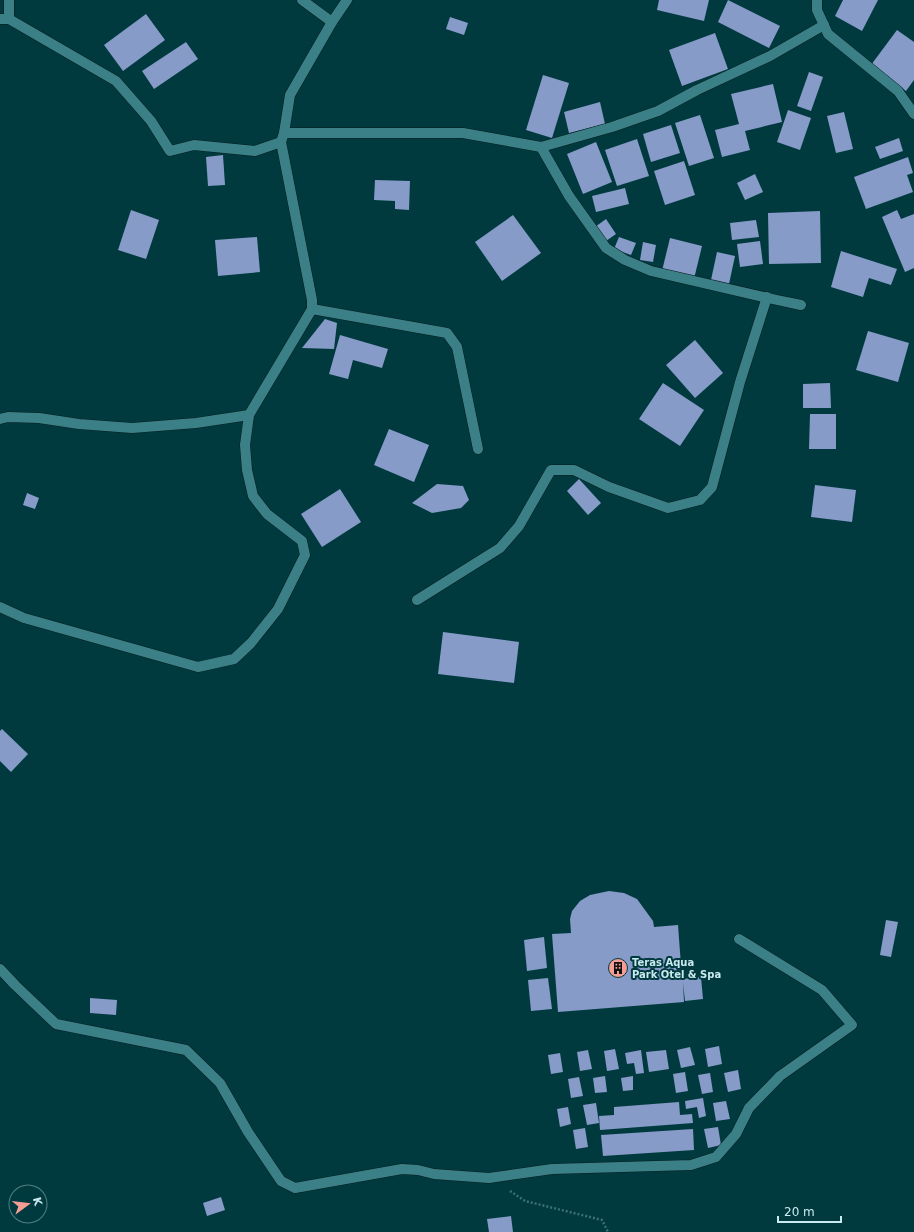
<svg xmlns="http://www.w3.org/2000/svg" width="914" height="1232" viewBox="0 0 914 1232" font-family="'DejaVu Sans',sans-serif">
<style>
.building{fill:#869bc7}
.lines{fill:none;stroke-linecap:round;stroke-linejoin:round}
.minor-casing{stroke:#081e20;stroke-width:11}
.path{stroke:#3d6f74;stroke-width:2.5;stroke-dasharray:2 2;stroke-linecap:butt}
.minor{stroke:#3c8087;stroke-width:10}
.labels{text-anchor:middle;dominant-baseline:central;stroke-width:4;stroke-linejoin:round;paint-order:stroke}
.poi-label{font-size:10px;font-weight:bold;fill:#c9eaee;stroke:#003a3f;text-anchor:start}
</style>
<rect width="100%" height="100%" fill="#003a3f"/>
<!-- building -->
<g class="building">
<polygon points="659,0 709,0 704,21 657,10"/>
<polygon points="728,0 780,26 769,48 718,22"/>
<polygon points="843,0 878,0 862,31 835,16"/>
<polygon points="146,14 165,40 123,71 104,45"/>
<polygon points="450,17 468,23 464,35 446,29"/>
<polygon points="897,30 914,42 914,80 906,91 871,65"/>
<polygon points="715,33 728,69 682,86 669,50"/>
<polygon points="186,42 198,59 154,89 142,71"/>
<polygon points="809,72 823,77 811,111 797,106"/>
<polygon points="543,75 569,83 552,138 526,130"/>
<polygon points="773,84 782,122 745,131 750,150 722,157 715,130 739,124 731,94"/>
<polygon points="600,102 605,124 569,133 564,112"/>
<polygon points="788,110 811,118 800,150 777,142"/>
<polygon points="844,112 853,149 836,153 827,116"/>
<polygon points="700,115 714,158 689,166 675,123"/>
<polygon points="671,125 680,153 651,162 643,134"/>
<polygon points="899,138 903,151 880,159 875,147"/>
<polygon points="637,139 649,176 617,186 605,150"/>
<polygon points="596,142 612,182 583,194 567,154"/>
<polygon points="223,155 225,185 208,186 206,157"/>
<polygon points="908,157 913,173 907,175 913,192 866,209 854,177"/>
<polygon points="684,161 695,195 665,205 654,171"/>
<polygon points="755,174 763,192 745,200 737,183"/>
<polygon points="375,180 410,181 409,210 395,209 395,201 374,200"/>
<polygon points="625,188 629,204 596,212 592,196"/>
<polygon points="131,210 159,220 146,259 118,250"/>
<polygon points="897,210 901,219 914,214 914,268 905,272 882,217"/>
<polygon points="820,211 821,263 769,264 768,213"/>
<polygon points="513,215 541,253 502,281 475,242"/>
<polygon points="606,219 616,234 606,241 595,227"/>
<polygon points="756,220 759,237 732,240 730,223"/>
<polygon points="257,237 260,272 218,276 215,240"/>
<polygon points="619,237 636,243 631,255 614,249"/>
<polygon points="670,238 702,246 693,283 661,275"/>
<polygon points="760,241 763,264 740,267 737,244"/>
<polygon points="643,242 656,245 653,262 640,260"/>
<polygon points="841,251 897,269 891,285 869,278 863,297 831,287"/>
<polygon points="717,252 735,256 729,284 711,280"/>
<polygon points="325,319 337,323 334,349 302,348"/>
<polygon points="868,331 909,343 898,382 856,370"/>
<polygon points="340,335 388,349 382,368 353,360 348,379 329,374"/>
<polygon points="695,340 723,373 695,398 666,365"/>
<polygon points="663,383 704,410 680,446 639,419"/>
<polygon points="830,383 831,408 803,408 803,384"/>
<polygon points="810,414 836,414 836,449 809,449"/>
<polygon points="389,429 429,445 414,482 374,465"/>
<polygon points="579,479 601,503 588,515 567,491"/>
<polygon points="437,484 463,486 469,500 461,508 432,513 412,503"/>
<polygon points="815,485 856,490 852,522 811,517"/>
<polygon points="340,489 361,522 322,547 301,514"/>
<polygon points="27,493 39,498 35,509 23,505"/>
<polygon points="443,632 519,642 514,683 438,674"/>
<polygon points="2,729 28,754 11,772 0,761 0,731"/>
<polygon points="609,891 624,893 637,899 653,921 654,927 678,925 682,979 701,977 703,999 685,1001 683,983 684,1002 558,1012 552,934 571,933 570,919 572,911 580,901 590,895"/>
<polygon points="886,920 898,922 891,957 880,955"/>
<polygon points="544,937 547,968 527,971 524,940"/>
<polygon points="548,978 552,1009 531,1011 528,980"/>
<polygon points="90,998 117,1000 116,1015 90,1013"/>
<polygon points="719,1046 722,1064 708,1067 705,1049"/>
<polygon points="690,1047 695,1065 681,1068 677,1050"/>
<polygon points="615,1049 619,1069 607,1071 604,1051"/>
<polygon points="588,1050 592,1069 580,1071 577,1052"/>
<polygon points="641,1050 644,1073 636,1074 634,1063 627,1064 625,1053"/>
<polygon points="666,1050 669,1069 649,1072 646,1052"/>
<polygon points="560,1053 563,1072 551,1074 548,1055"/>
<polygon points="738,1070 741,1089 728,1092 724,1073"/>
<polygon points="685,1072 688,1091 676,1093 673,1074"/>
<polygon points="710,1073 713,1092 702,1094 698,1075"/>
<polygon points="605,1076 607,1092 595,1093 593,1078"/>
<polygon points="633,1076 633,1090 623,1091 621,1078"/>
<polygon points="579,1077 583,1096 571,1098 568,1079"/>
<polygon points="703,1098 706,1116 699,1118 697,1107 686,1109 685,1101"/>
<polygon points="726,1101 730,1119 716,1121 713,1103"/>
<polygon points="679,1102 680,1115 692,1114 693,1123 600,1130 599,1116 614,1115 614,1107"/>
<polygon points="596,1103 599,1123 587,1125 583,1105"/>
<polygon points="568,1107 571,1124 560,1127 557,1109"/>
<polygon points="718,1127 721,1145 708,1148 704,1129"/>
<polygon points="585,1128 588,1147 576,1149 573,1130"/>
<polygon points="693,1129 694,1150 603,1156 601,1135"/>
<polygon points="221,1197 225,1210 207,1216 203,1203"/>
<polygon points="511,1216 513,1232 489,1232 487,1219"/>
</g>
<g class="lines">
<!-- minor casing -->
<g class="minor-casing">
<g id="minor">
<polyline points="302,0 332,22"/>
<polyline points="817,0 817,10 828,34 898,91 914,114"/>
<polyline points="0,19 9,19 116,81 151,121 170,151 194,145 255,151 281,142 284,133 290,95 332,22 347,0"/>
<polyline points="9,19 9,0"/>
<polyline points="284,133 463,133 541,147 612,127 658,111 697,90 770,56 824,25"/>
<polyline points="541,147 569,196 606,248 625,260 651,271 777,300 801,305"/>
<polyline points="312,309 447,333 457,347 478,449"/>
<polyline points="0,419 8,417 39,418 79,424 132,428 196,423 249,415"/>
<polyline points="417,600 500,548 519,526 551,470 574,470 609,487 668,508 700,500 712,487 740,382 767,297"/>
<polyline points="0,607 24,618 198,667 234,659 251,643 278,609 305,555 302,541 267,514 253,496 247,470 245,445 249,415 312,309 312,300 281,142"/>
<polyline points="0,969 15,985 56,1024 186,1050 220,1083 248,1132 281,1181 295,1188 402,1169 418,1170 434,1174 489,1178 552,1169 691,1165 716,1157 736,1134 749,1108 780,1076 852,1025 822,990 739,939"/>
</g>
</g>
<!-- path -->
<polyline class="path" points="510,1191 525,1201 602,1220 608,1232"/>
<!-- minor -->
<use href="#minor" class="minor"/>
</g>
<!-- icons -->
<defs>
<g id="building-disc" transform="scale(1)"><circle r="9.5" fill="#f59c95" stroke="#003a3f"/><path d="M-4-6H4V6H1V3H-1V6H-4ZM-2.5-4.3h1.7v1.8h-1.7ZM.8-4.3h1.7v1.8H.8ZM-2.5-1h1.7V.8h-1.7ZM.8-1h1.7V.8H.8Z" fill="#111"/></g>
</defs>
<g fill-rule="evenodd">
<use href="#building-disc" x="618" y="968"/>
</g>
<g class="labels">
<!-- poi labels -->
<g class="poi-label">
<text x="632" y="962">Teras Aqua<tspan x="632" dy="12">Park Otel &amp; Spa</tspan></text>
</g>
</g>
<!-- north arrow -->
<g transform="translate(28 1204) rotate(75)"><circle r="19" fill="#003a3f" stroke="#508085"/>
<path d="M0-3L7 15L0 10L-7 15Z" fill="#f59c95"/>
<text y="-6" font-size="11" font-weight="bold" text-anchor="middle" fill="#c9eaee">K</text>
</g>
<!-- scale -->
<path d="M778 1216v6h63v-6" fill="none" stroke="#c9eaee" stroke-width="2"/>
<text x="784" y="1216" font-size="12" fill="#c9eaee" stroke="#003a3f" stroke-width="3" paint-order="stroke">20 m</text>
</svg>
